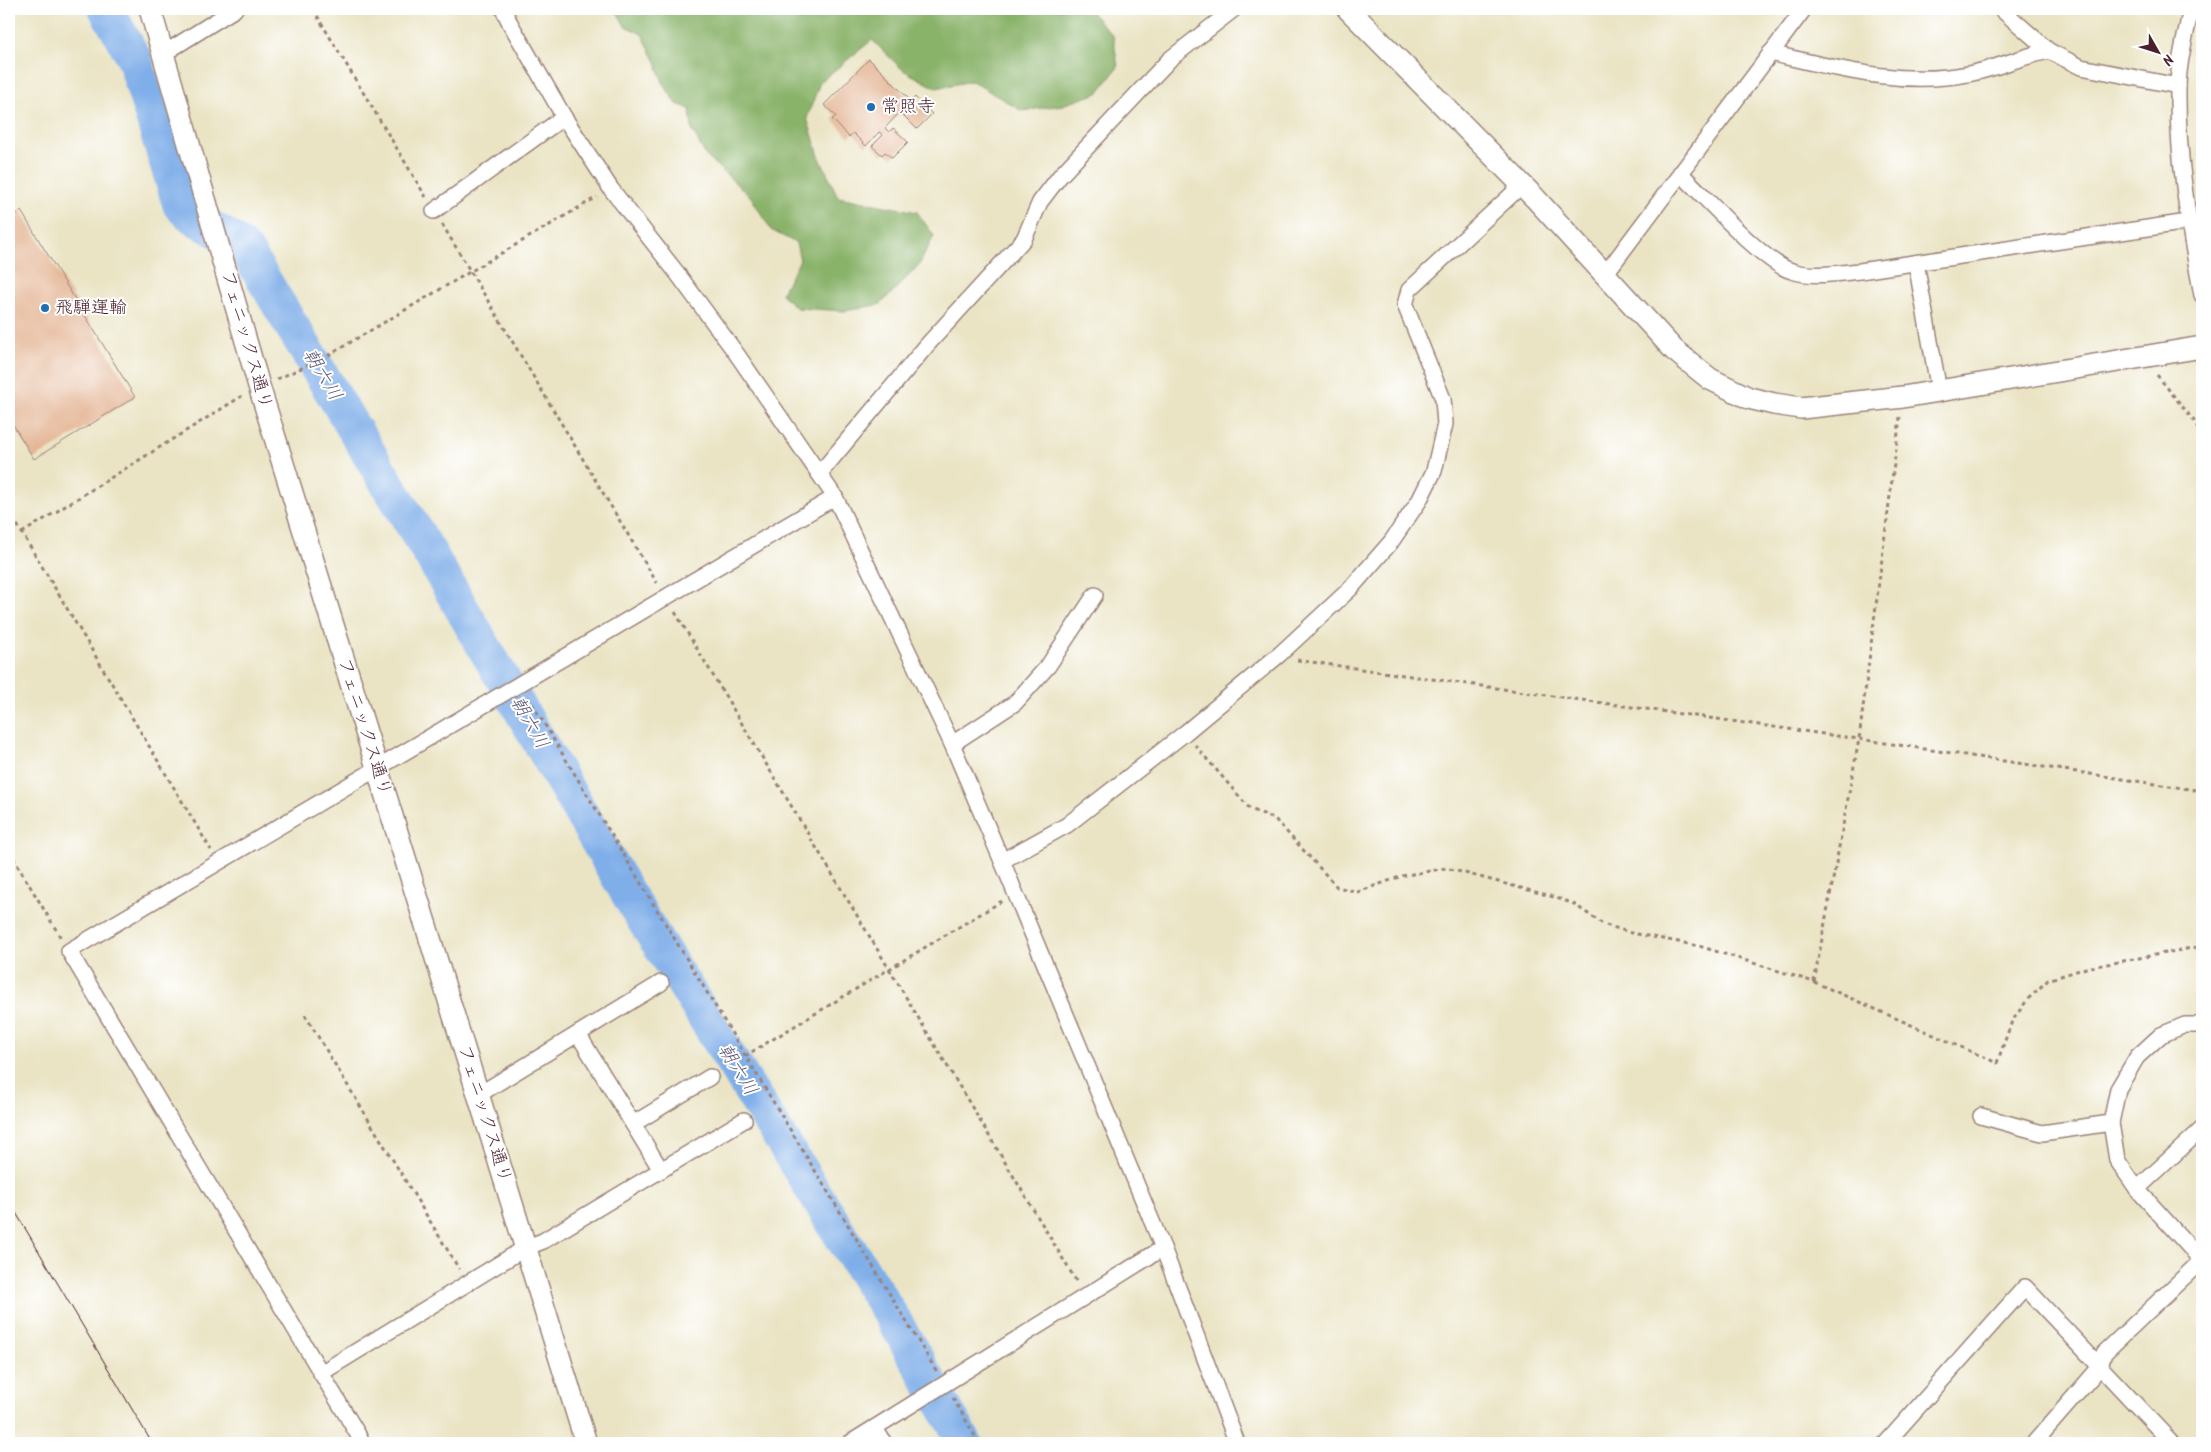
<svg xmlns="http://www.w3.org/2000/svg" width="2211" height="1452" viewBox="0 0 2211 1452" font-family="Kalam,'Klee One',sans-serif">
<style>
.forest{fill:#8ab36a;stroke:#6a694a}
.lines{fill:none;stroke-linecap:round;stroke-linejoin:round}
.river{stroke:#7faee9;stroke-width:35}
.building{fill:#e4b594}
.street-casing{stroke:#9a8278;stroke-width:18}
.secondary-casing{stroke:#9a8278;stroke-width:24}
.path{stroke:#9a8278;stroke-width:3;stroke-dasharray:4 4;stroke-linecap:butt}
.street{stroke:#fff;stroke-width:15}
.secondary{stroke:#fff;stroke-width:21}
.tram{stroke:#4a1f2b;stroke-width:1}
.poi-dot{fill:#1f6fb2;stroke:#fff;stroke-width:2}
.labels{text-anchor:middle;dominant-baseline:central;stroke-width:4;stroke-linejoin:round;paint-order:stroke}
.poi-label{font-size:18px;fill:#4a1f2b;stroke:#fff;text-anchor:start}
.street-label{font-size:18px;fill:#4a1f2b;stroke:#fff}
.water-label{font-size:19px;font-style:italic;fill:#5f5877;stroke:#fff}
</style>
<rect width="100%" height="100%" fill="#fff"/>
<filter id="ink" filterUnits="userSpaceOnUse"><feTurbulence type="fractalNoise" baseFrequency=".02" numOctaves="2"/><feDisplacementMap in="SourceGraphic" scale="10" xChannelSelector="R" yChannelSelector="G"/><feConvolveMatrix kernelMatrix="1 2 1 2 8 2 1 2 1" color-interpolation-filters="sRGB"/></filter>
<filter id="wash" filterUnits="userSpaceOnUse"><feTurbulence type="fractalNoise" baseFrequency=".0096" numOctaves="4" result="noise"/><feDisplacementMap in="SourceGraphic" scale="20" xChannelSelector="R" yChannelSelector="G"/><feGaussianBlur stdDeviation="1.12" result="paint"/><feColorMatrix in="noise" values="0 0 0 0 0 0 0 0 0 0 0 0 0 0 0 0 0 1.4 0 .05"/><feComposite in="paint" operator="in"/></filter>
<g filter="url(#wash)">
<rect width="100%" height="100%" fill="#eae4c4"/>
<!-- forest -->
<polygon class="forest" points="615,9 1088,9 1113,36 1118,67 1098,93 1062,105 1022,111 972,81 936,88 903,70 872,40 820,82 807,118 819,156 838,197 917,212 934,236 919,265 881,304 845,311 797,308 781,294 800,260 796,243 771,230 751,197 706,156 692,130 690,109 677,104 664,85 656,62 642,34 625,26"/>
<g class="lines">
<!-- river -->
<path class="river" d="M 106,9 L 134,58 L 180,205 C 200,227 228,232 247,252 L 430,554 L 635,906 L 895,1322 L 965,1443"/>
</g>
<g id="blocks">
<!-- building -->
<g class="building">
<polygon points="869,59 911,101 915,97 932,114 917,129 900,112 885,128 889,132 893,128 908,142 892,158 885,152 882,155 872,146 883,135 879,132 866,146 853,133 849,137 832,119 836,116 824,105"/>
<polygon points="21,211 135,397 34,459 9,418 9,219"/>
</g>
</g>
</g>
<g filter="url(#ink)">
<use href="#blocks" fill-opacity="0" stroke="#9a8278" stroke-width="1"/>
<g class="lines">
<!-- street casing -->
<g class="street-casing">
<g id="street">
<polyline points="503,9 510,23 564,117 611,189 677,273 736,353 835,497 952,744 1002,861 1163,1248 1237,1443"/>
<polyline points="2001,9 2049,51 2081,67 2178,86"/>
<path d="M 2191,9 C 2186,34 2178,62 2178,88 C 2177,158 2189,227 2202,295"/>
<path d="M 1770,53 C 1836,68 1900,87 1968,74 C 1996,69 2021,56 2049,51"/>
<polyline points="163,54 235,9"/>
<path d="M 1680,173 C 1704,195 1764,264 1792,271 C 1814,278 1837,273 1860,271 L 2188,222"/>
<polyline points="434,211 564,117"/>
<polyline points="1916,263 1939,391"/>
<polyline points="1606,273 1804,9"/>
<polyline points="820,473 928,344 1024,239 1040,202 1060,176 1170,59 1234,9"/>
<polyline points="952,744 1015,703 1048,666 1095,595"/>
<polyline points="1002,861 1067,825 1185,733 1280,654 1350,589 1391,542 1419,501 1434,471 1445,424 1443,399 1405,305 1409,290 1522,185"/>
<polyline points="2202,1025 2185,1025 2161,1035 2137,1057 2118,1089 2111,1123 2117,1160 2137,1189 2202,1261"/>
<polyline points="578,1034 661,1170"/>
<polyline points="478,1095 661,983"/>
<polyline points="1981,1116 2042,1133 2111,1123"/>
<polyline points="633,1124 710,1077"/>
<polyline points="2137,1189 2202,1129"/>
<polyline points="321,1373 525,1248 543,1241 744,1120"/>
<polyline points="875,1428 884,1443"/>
<polyline points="363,1443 69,951 835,497"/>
<polyline points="850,1443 1163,1248"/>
<polyline points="1886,1443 2025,1287 2172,1443"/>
<polyline points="2034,1443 2100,1367 2104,1353 2202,1260"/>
</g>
</g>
<!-- secondary casing -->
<g class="secondary-casing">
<g id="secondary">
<polyline points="150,9 259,386 586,1443"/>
<polyline points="1348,9 1535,198 1674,350 1710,379 1749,398 1774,404 1801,408 1903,397 2202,347"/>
</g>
</g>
<!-- path -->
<g class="path">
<polyline points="313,9 426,197"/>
<polyline points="442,224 657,583"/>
<polyline points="2157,375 2194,421 2202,436"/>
<polyline points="277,379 322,359 597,197"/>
<polyline points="9,511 211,850"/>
<polyline points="22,533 242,396"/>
<polyline points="675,612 1078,1284"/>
<polyline points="1297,660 1859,739 2202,791"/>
<polyline points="528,697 937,1372"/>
<polyline points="1195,745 1250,809 1274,818 1337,887 1358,892 1402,876 1446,868 1547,895 1572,903 1603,924 1631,933 1699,946 1814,982 1997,1063 2012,1021 2028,999 2048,980 2086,968 2202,946"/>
<polyline points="9,851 61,938"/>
<polyline points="1814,982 1859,739 1900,417"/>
<polyline points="305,1015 459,1269"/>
<polyline points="745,1056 1002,901"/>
<polyline points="953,1398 979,1443"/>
</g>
<!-- street -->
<use href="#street" class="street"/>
<!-- secondary -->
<use href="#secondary" class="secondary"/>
<!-- tram -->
<polyline class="tram" points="9,1201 152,1443"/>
</g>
</g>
<!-- markers -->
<g class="poi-dot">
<circle cx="871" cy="107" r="5"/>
<circle cx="45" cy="308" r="5"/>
</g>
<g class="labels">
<!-- poi labels -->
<g class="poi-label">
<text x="881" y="107">常照寺</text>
<text x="55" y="308">飛騨運輸</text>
</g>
<!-- street labels -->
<g class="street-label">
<text transform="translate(246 340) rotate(74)">フェニックス通り</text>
<text transform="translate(364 727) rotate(73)">フェニックス通り</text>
<text transform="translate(484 1114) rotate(73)">フェニックス通り</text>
</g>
<!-- water labels -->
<g class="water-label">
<text transform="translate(322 375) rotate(59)">朝六川</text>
<text transform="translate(529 723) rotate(60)">朝六川</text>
<text transform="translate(737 1070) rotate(58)">朝六川</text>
</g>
</g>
<!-- margin -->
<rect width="2211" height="1452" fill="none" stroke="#fff" stroke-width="30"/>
<!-- north arrow -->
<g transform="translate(2158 52) rotate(129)" stroke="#ffffff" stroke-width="4" paint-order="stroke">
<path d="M0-4L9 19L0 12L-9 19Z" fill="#4a1f2b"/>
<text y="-8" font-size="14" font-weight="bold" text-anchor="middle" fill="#4a1f2b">N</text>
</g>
</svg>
